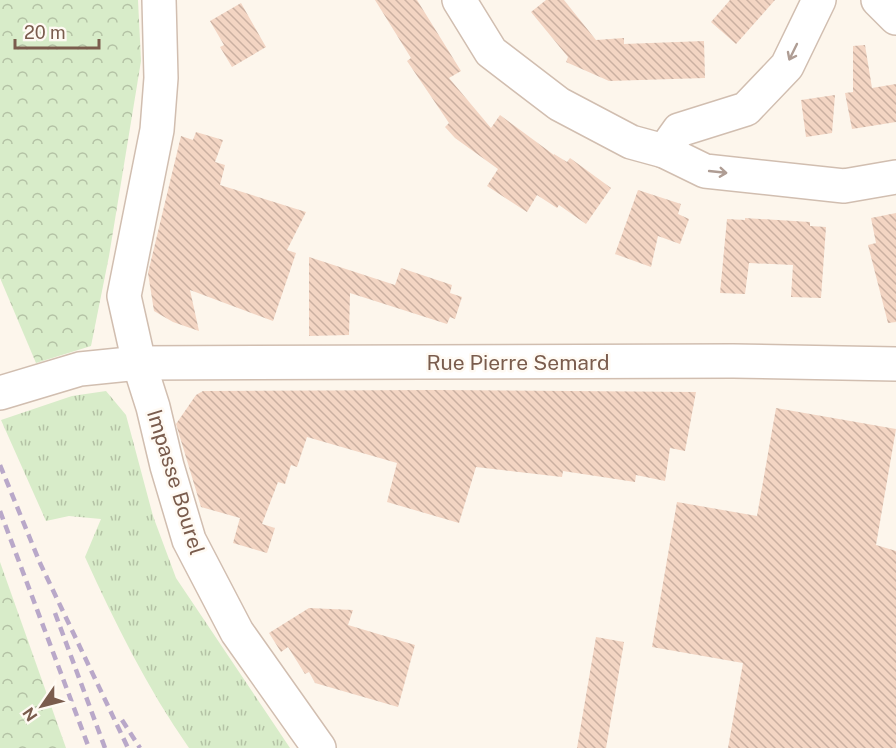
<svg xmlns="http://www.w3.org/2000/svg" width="896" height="748" viewBox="0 0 896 748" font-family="'Public Sans',sans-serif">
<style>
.grass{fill:url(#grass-tufts)}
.forest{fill:url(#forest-crowns)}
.building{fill:url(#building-back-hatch)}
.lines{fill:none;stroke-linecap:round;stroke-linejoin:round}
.minor-casing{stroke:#d1beb0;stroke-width:36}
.tertiary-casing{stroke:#d1beb0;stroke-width:36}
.minor{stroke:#fff;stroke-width:33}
.tertiary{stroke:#fff;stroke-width:33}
.rail{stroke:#b9a8c9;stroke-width:4.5;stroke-dasharray:9 6;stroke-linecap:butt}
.oneway{stroke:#af9d94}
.labels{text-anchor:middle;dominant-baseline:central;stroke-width:5;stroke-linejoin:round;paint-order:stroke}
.street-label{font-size:21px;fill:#7a5c4d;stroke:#fffaf3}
</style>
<defs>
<pattern id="grass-tufts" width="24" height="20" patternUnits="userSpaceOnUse" patternTransform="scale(1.5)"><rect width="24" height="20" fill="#d8ecc9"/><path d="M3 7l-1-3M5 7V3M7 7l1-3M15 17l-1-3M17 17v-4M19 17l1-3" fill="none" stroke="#b4c2a5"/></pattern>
<pattern id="forest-crowns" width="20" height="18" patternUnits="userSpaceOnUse" patternTransform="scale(1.5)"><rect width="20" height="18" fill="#d8ecc9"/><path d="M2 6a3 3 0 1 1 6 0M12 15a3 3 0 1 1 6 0" fill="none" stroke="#b4c2a5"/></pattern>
<pattern id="building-back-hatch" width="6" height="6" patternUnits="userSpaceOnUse" patternTransform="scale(1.5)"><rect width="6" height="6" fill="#f3d5c3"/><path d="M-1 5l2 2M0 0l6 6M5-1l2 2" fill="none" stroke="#cab0a1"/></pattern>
</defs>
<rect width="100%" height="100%" fill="#fdf6ec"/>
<!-- grass -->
<path class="grass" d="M 106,391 L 126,415 L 153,516 L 176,578 L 290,748 L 189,748 C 147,688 115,623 85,557 L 101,519 L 69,516 L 46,521 L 1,420 L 72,396 Z"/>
<!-- forest -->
<g class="forest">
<polygon points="0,0 138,0 141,61 109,256 91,346 36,363 0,278"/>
<polygon points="0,562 66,748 0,748"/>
</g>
<!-- building -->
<g class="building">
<polygon points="375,0 417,0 461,71 449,78 491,128 500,115 554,155 554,154 567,162 570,158 611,188 586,224 559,205 557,208 537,195 527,212 487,186 498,169 455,138 445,127 449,123 407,61 411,58"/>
<polygon points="546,0 564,0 596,40 624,38 624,44 704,41 705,78 609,81 566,62 568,57 531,12"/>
<polygon points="730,0 775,0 736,44 711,22"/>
<polygon points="241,3 266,47 232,67 220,47 224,45 210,21"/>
<polygon points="865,45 872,88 896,84 896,122 852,129 845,93 853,92 853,46"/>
<polygon points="835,95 832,133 806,137 801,100"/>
<polygon points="196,132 223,140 215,162 225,165 220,185 306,212 287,250 296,253 273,321 190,290 199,331 173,322 154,311 148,273 181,136 193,140"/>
<polygon points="638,190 681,204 678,214 689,219 680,244 658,236 651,267 615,254"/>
<polygon points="896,213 896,322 888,323 868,245 876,243 871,218"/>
<polygon points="745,218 810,222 810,226 826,227 821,298 791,297 793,265 749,263 745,294 720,293 727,219 745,220"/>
<polygon points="309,257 395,285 401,268 452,285 450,293 462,297 455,319 450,317 447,324 350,293 349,335 309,336"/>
<polygon points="436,390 696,392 685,451 670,448 665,481 636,475 635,482 563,471 562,477 476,467 459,523 387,502 397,463 307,437 297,467 291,465 285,484 278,482 262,524 275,528 267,553 233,543 240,518 201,507 176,424 196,395 203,391"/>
<polygon points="776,408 896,429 876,545 896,551 896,748 728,748 743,663 652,647 677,502 757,516"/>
<polygon points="309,608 353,610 348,625 415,645 398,707 315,683 309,672 305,674 288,647 281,652 269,633"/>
<polygon points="596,637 624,642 606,748 577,748"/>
</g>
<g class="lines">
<!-- minor casing -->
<g class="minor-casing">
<g id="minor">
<polyline points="459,0 491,52 559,104 631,142 664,151 705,171 844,186 896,177"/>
<polyline points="878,0 896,18"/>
<polyline points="664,151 679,130 746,109 787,66 819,0"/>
<polyline points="139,363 153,407 167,466 189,540 237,632 319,748"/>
</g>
</g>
<!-- tertiary casing -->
<g class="tertiary-casing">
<g id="tertiary">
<polyline points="139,363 124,296 157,130 161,78 159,0"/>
<polyline points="0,393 80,369 139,363 733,361 896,364"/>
</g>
</g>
<!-- minor -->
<use href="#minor" class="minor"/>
<!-- tertiary -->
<use href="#tertiary" class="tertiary"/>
<!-- rail -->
<g class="rail">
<polyline points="0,465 40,563 128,748"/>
<polyline points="0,511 89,748"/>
<polyline points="55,613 105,748"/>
<polyline points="122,720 140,748"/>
</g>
</g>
<!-- one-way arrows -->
<defs><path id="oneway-shaft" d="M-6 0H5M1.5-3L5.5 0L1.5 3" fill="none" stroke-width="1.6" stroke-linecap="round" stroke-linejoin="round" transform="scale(1.5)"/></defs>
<g class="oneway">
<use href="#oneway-shaft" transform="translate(793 52) rotate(116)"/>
<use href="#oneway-shaft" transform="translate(718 172) rotate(6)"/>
</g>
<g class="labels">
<!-- street labels -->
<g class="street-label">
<text x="518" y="362">Rue Pierre Semard</text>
<text transform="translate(176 482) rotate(73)">Impasse Bourel</text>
</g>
</g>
<!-- north arrow -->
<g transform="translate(42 706) rotate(235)" stroke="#fffaf3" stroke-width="4.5" paint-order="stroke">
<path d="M0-4.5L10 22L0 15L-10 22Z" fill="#7a5c4d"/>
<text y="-9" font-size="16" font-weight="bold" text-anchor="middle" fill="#7a5c4d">N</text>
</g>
<!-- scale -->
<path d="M15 39v9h84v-9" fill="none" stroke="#7a5c4d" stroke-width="3"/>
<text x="24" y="39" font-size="18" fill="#7a5c4d" stroke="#fffaf3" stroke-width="4.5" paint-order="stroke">20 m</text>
</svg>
